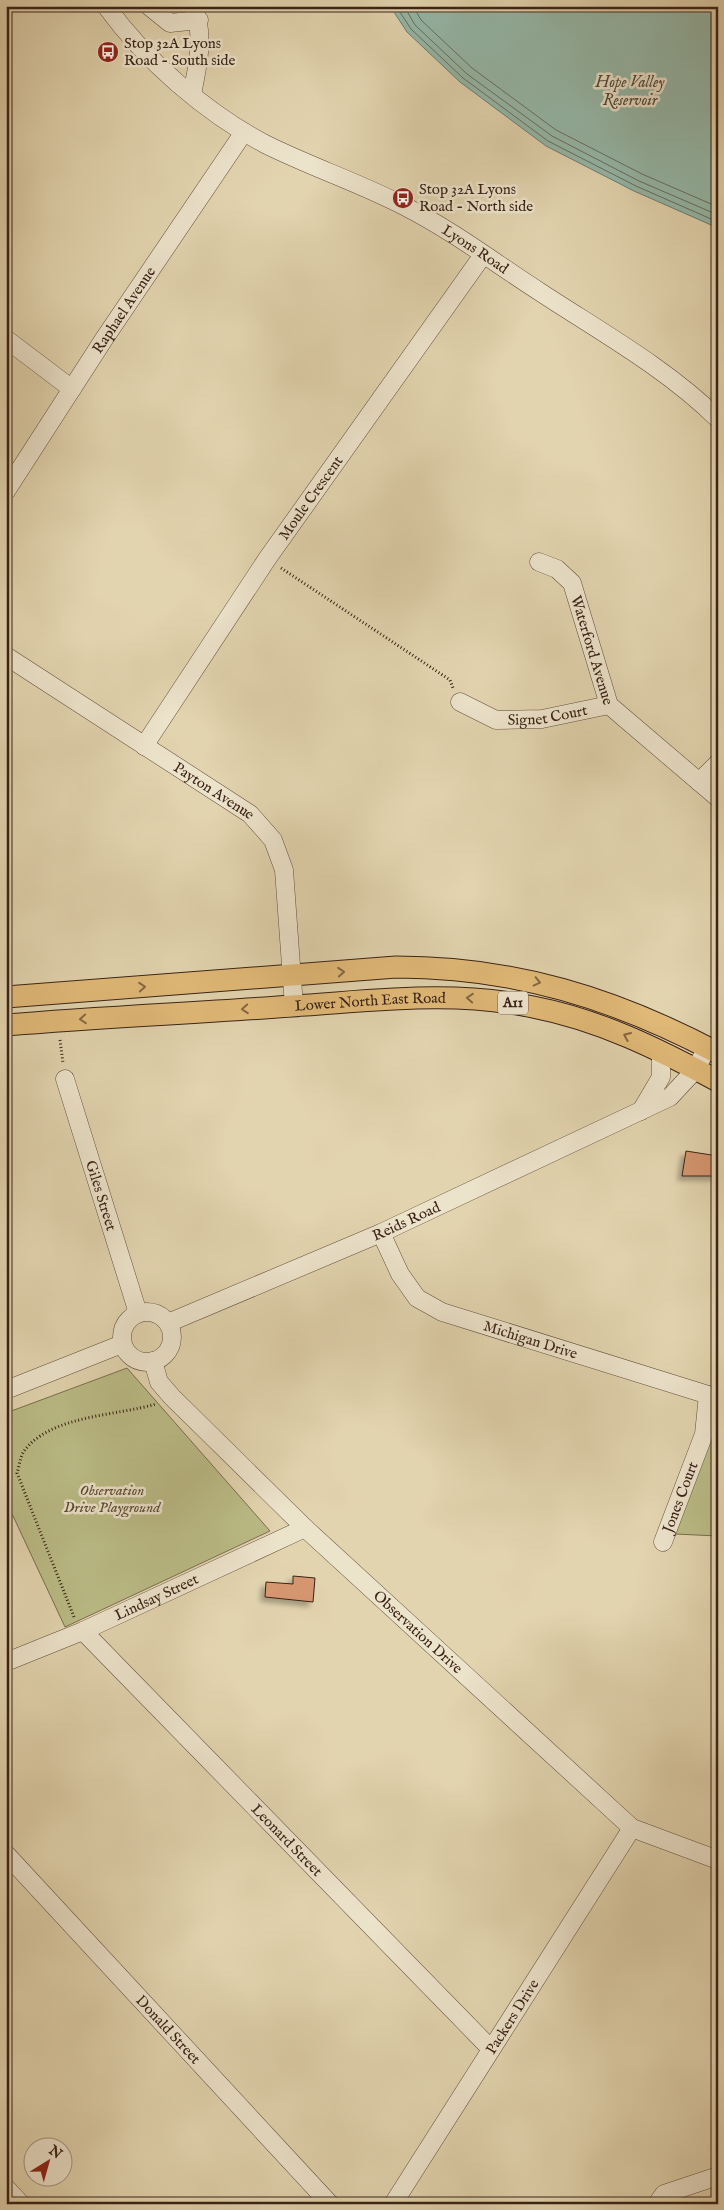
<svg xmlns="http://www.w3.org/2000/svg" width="724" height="2210" viewBox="0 0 724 2210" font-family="'IM FELL English',serif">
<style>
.green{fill:#babb86;stroke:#7a6e4e}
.water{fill:#95b8a9;stroke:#717c6f}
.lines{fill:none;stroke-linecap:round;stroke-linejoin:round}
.shore{stroke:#686d60;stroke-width:1}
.building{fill:#d69770;stroke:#3a2217;filter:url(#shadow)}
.minor-casing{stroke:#644e3d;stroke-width:19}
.major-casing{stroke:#3a2217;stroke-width:23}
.path{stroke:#3a2217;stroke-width:3;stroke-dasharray:1 2.5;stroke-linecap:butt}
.minor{stroke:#ece3cb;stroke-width:18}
.major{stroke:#e1ba78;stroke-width:21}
.oneway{stroke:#856643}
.labels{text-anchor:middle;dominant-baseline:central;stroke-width:5;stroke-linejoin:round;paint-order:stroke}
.shield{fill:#ece3cb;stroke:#6f5c4d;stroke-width:1}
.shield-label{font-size:14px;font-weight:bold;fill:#3a2217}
.poi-label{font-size:15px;fill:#3a2217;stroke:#ece3cb;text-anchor:start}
.street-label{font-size:15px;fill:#3a2217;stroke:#ece3cb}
.park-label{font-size:15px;font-style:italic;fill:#5a4833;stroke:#ece3cb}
.water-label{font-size:16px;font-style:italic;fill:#51483c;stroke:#ece3cb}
</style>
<defs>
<filter id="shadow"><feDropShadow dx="-4.5" dy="4.5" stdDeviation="2.5" flood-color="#0004"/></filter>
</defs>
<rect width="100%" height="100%" fill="#e2d4af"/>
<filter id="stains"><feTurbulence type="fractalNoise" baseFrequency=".004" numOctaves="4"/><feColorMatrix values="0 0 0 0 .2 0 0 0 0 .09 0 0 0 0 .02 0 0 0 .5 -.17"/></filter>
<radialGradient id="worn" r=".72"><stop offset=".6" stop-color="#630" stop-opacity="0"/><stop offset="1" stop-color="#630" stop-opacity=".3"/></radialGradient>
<!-- green -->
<g class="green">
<polygon points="127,1368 270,1531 65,1627 6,1501 6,1413"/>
<polygon points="717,1410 718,1536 675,1534"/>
</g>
<!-- water -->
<polygon class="water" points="390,6 718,6 718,228 634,191 546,146 460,82 407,32"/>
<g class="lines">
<!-- shore -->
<g class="shore">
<polyline points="396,6 411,29 463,78 548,141 636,186 718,222"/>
<polyline points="404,6 415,25 467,74 552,136 639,181 718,215"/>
<polyline points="413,6 421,20 472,68 556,130 642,174 718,207"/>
</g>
</g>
<!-- building -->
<g class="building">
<polygon points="686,1151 718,1156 718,1176 682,1176"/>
<polygon points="293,1576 315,1578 313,1602 265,1597 266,1582 293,1584"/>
</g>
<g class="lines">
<!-- minor casing -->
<g class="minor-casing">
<g id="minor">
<path id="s1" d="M 106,6 C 145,60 206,113 265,144 C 311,167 360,183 406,207 C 453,231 495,263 540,292 C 601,332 666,368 718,419"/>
<polyline points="149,6 170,23 199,20"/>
<path d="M 192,94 C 198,65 205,34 193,6"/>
<polyline points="6,339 72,389"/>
<path id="s2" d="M 6,491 L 104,339 L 244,132"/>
<path id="s3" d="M 539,562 L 557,569 L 572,583 L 609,705 L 718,798"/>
<path id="s4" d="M 6,656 L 250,814 L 273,840 L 284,870 L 294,1006"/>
<path id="s5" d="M 460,702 L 496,720 L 542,719 L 609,705"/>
<path id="s6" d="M 144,746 L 267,559 L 483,255"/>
<polyline points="699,782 718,763"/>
<path id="s7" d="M 65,1079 L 138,1313"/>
<polyline points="641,1111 661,1077 661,1051"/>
<path id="s8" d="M 381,1233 L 400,1274 L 417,1298 L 442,1312 L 718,1398"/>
<circle cx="147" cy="1337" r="25"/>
<path id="s9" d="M 168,1323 L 381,1233 L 670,1097 L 696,1069 L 707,1047"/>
<path id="s10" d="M 153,1361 L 159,1382 L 172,1397 L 305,1528 L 632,1828 L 718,1860"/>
<polyline points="6,1390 122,1344"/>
<path id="s11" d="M 663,1542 L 704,1434 L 708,1395"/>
<path id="s12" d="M 83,1631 L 491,2049"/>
<path id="s13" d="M 6,1662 L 83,1631 L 305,1528"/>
<path id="s14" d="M 6,1854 L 330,2204"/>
<polyline points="6,2188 21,2204"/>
<path id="s15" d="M 393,2204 L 632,1828"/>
<polyline points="657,2204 664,2194 718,2176"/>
</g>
</g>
<!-- major casing -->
<g class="major-casing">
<g id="major">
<path d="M 6,997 L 396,967 C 514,967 614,998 718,1053"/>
<path id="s16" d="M 6,1025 C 102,1017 197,1013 292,1006 C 374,1001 452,990 533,1007 C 600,1020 658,1049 718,1081"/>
</g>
</g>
<!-- path -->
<g class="path">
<polyline points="281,568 450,680 453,688"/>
<polyline points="60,1040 63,1063"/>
<path d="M 74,1617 L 17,1473 C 19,1467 20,1457 24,1451 C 51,1415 116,1416 156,1404"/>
</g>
<!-- minor -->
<use href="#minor" class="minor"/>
<!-- major -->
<use href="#major" class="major"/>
</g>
<!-- one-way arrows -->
<defs><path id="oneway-chevron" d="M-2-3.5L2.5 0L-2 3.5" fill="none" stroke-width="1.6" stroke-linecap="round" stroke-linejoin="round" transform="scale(1.25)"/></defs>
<g class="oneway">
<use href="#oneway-chevron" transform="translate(341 972) rotate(-5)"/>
<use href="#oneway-chevron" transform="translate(537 982) rotate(13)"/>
<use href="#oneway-chevron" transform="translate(142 987) rotate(-4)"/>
<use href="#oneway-chevron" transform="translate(470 998) rotate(-176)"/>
<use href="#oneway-chevron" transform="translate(245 1009) rotate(176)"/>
<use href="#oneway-chevron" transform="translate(83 1019) rotate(176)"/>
<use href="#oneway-chevron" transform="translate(627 1036) rotate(-157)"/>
</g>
<!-- icons -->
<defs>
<g id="bus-disc" transform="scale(1.125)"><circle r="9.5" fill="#8f2418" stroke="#ece3cb"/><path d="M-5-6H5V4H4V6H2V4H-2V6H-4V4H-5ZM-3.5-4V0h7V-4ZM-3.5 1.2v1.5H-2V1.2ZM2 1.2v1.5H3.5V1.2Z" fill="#fff"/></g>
</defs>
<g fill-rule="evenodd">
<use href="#bus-disc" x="108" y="52"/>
<use href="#bus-disc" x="403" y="198"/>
</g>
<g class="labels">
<!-- shield labels -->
<rect class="shield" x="498" y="991.5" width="30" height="23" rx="4"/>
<g class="shield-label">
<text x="513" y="1003">A11</text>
</g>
<!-- poi labels -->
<g class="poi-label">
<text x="124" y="43">Stop 32A Lyons<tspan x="124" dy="17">Road - South side</tspan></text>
<text x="419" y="189">Stop 32A Lyons<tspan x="419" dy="17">Road - North side</tspan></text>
</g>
<!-- street labels -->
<g class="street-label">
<text stroke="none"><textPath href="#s1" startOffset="448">Lyons Road</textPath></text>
<text stroke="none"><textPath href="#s2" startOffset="216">Raphael Avenue</textPath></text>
<text stroke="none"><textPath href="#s6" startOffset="299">Moule Crescent</textPath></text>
<text stroke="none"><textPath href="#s3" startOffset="110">Waterford Avenue</textPath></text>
<text stroke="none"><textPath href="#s5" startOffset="92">Signet Court</textPath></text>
<text stroke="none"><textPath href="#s4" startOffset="248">Payton Avenue</textPath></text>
<text stroke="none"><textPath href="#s16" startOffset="365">Lower North East Road</textPath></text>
<text stroke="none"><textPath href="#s7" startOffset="122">Giles Street</textPath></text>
<text stroke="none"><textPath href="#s9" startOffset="259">Reids Road</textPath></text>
<text stroke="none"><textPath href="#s8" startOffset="196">Michigan Drive</textPath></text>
<text stroke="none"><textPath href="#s11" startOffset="48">Jones Court</textPath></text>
<text stroke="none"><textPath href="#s13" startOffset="164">Lindsay Street</textPath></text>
<text stroke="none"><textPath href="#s10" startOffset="382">Observation Drive</textPath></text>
<text stroke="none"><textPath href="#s12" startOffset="292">Leonard Street</textPath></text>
<text stroke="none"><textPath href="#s15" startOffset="222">Packers Drive</textPath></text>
<text stroke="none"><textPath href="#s14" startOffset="239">Donald Street</textPath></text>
</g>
<!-- park labels -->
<g class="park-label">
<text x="112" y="1490">Observation<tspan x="112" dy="17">Drive Playground</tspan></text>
</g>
<!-- water labels -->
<g class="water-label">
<text x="630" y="83">Hope Valley<tspan x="630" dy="18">Reservoir</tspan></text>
</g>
</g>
<!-- margin -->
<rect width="724" height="2210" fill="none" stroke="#e2d4af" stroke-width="25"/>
<rect x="8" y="8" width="709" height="2195" fill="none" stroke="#3a2217" stroke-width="2.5"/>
<rect x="12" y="12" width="699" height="2185" fill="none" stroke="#3a2217"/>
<!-- north arrow -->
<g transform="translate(48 2162) rotate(37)"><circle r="24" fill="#ece3cb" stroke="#a59683"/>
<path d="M0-4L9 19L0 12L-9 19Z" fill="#8f2418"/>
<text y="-8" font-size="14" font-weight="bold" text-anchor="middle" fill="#3a2217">N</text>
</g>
<rect width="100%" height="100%" filter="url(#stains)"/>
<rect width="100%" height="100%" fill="url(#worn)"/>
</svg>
